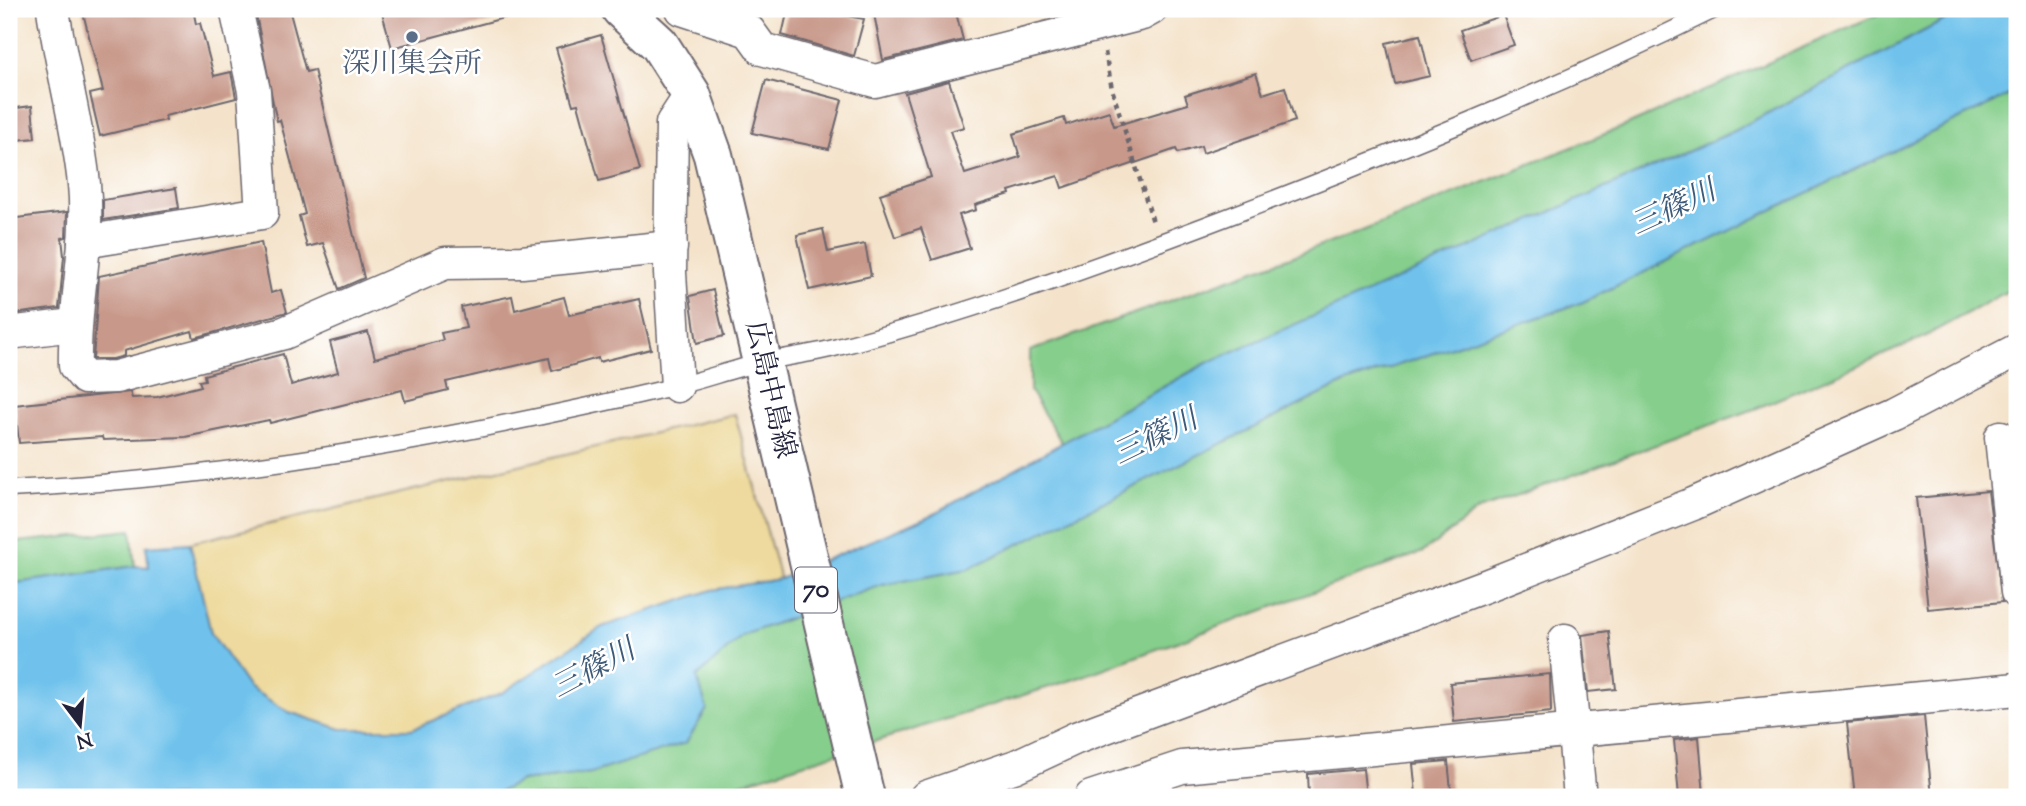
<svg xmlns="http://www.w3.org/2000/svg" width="2026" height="806" viewBox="0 0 2026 806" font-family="'Sorts Mill Goudy','Noto Serif JP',serif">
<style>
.green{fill:#85ce8b;stroke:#547863;stroke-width:2}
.sand{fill:#eeda9e;stroke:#887e6c;stroke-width:2}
.water{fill:#70c2ec;stroke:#497294;stroke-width:2}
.building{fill:#c8998a}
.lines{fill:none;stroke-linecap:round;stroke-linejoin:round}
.lane-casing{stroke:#6c666d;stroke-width:19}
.street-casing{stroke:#6c666d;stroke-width:35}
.primary-casing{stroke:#6c666d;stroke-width:42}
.path{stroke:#6c666d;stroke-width:4.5;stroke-dasharray:5 5;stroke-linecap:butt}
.lane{stroke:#fff;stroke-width:16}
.street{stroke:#fff;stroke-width:32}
.primary{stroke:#fff;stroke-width:38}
.service-dot{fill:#5c6f8a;stroke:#fff;stroke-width:2.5}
.labels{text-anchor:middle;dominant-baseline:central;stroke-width:5;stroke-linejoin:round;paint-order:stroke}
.shield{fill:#fff;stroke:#646476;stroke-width:2}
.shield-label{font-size:26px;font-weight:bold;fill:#22223b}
.service-label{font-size:28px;fill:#4e5e75;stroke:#fff}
.street-label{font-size:28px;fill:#22223b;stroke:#fff}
.water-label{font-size:30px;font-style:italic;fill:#3d5a79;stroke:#fff}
</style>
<rect width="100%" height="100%" fill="#fff"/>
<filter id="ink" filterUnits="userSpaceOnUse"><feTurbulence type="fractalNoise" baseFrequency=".0143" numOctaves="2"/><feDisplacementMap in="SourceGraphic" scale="14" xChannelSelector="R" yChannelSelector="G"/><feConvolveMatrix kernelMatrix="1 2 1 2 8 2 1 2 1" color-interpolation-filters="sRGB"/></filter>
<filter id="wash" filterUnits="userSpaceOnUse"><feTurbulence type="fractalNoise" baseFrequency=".00686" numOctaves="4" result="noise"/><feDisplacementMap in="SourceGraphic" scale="28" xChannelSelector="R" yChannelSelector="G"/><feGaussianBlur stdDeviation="1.57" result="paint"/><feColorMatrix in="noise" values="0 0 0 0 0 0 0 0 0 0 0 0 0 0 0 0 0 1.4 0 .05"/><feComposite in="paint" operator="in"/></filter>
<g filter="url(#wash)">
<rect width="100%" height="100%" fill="#f4e3ca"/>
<!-- green -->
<g class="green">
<polygon points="1890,9 1966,9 1728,134 1205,364 1062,443 1030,391 1030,351 1357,233 1625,126"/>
<polygon points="2017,91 2017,286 1918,340 1757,408 1480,509 1423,552 1075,679 700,796 488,797 521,781 591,773 743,635 882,585 968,569 1340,385 1583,302"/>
<polygon points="131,530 135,566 9,584 9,543"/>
</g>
<!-- sand -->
<polygon class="sand" points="735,414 780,579 712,590 602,627 502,693 411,729 341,729 289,712 248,687 211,633 190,543"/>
<!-- water -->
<polygon class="water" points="1966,9 2017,9 2017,91 1583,302 1340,385 968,569 882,585 743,635 697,677 707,709 686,743 591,773 521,781 488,797 9,797 9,584 135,566 149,567 146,546 190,543 211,633 248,687 289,712 341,729 412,729 502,693 602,627 712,590 780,579 930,516 1205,364 1728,134"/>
<g id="blocks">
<!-- building -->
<g class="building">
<polygon points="82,9 193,9 196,24 200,23 214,76 231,72 236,98 165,116 166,120 100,136 90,94 103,91"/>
<polygon points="255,9 289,9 306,72 314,70 364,278 339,289 323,243 307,247 299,216 305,214 280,120 277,121 274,108"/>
<polygon points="381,9 510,9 511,16 392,48"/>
<polygon points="788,9 807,9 864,19 854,56 782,35"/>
<polygon points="873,9 955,9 963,40 883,60"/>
<polygon points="1503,15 1514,45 1471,60 1460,30"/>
<polygon points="601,35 640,170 599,181 578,104 573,105 556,48"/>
<polygon points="1420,35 1430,76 1395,84 1386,43"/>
<polygon points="1256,73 1263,94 1285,87 1295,121 1203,153 1201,146 1178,153 1176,149 1062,188 1058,176 1009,191 1010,194 975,205 976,210 959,215 970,248 932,260 921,228 895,237 880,194 931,177 905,93 949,81 964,127 950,131 965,174 1020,157 1013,134 1064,118 1066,125 1109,111 1114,126 1188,104 1185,95"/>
<polygon points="766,80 842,100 829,149 752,133"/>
<polygon points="32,106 35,138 9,141 9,109"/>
<polygon points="176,188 179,208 103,220 103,200"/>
<polygon points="67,212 66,237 62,238 64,256 59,308 13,314 9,284 9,219"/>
<polygon points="823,229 828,252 865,244 871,276 809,290 797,235"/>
<polygon points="261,242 271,293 281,290 287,312 194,338 192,331 124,351 124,356 113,359 93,359 99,276"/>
<polygon points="713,290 724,336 697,343 690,296"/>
<polygon points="512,296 515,310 564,297 569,315 639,299 651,349 599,362 598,358 552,371 549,358 446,382 448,390 405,401 402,390 270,423 269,420 185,437 103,440 102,437 19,443 15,405 130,392 132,398 157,397 201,386 199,381 205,380 204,375 283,354 291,385 338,372 330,342 368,332 375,358 443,340 441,333 466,328 461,307"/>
<polygon points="1988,491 2002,602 1928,609 1916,498"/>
<polygon points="1609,631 1616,689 1588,692 1582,635"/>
<polygon points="1550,674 1551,712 1454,722 1450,683"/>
<polygon points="1924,716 1932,797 1855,797 1847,723"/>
<polygon points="1699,737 1704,795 1679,797 1674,740"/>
<polygon points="1448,761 1451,790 1416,794 1413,764"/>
<polygon points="1363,769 1366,797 1309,797 1308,774"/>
</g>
</g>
</g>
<g filter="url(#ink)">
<use href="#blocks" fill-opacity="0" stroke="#6c666d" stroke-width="2"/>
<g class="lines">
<!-- lane casing -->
<g class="lane-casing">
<path id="lane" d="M 9,489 C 232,478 455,438 673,387 C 702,380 730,370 759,363 C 782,357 806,355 830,349 C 968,314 1104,264 1238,213 C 1400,151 1560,86 1716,9"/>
</g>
<!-- street casing -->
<g class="street-casing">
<g id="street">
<path d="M 53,9 C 61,67 78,125 84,184 C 90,245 73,305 75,366 L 85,378 L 116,377 L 284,333 L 445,263 L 522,262 L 671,247"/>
<polyline points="682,9 749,31 762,49 875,81 1142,14 1151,9"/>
<polyline points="84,242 262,213 254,91 236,9"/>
<polyline points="9,333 73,325"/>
<polyline points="677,386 670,273 672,123 691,94"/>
<polyline points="2001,437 2017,592"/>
<polyline points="1565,640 1580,797"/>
<polyline points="926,797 1016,766 1076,738 1488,585 1693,504 1894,414 2017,350"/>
<polyline points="1091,797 1182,767 2017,689"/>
</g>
</g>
<!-- primary casing -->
<g class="primary-casing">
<polyline id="primary" points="621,9 659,44 691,94 713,155 865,797"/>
</g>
<!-- path -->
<polyline class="path" points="1105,52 1112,89 1153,222"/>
<!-- lane -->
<use href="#lane" class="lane"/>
<!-- street -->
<use href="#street" class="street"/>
<!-- primary -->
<use href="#primary" class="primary"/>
</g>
</g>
<!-- markers -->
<circle class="service-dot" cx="412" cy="37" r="7"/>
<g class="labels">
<!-- shield labels -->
<rect class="shield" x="795" y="567.5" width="42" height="45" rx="5"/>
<g class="shield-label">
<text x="816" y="590">70</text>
</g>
<!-- service labels -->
<g class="service-label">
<text x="412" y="65">深川集会所</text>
</g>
<!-- street labels -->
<g class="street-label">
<text transform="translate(769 390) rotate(77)">広島中島線</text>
</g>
<!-- water labels -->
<g class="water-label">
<text transform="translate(1674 209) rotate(-25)">三篠川</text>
<text transform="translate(1156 438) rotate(-26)">三篠川</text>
<text transform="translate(594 670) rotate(-28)">三篠川</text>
</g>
</g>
<!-- margin -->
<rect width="2026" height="806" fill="none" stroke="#fff" stroke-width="35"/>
<!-- north arrow -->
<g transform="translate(80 725) rotate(164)" stroke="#ffffff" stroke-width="5" paint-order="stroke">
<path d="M0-5L12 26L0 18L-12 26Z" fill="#22223b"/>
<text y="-10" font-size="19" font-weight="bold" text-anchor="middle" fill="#22223b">N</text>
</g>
</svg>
